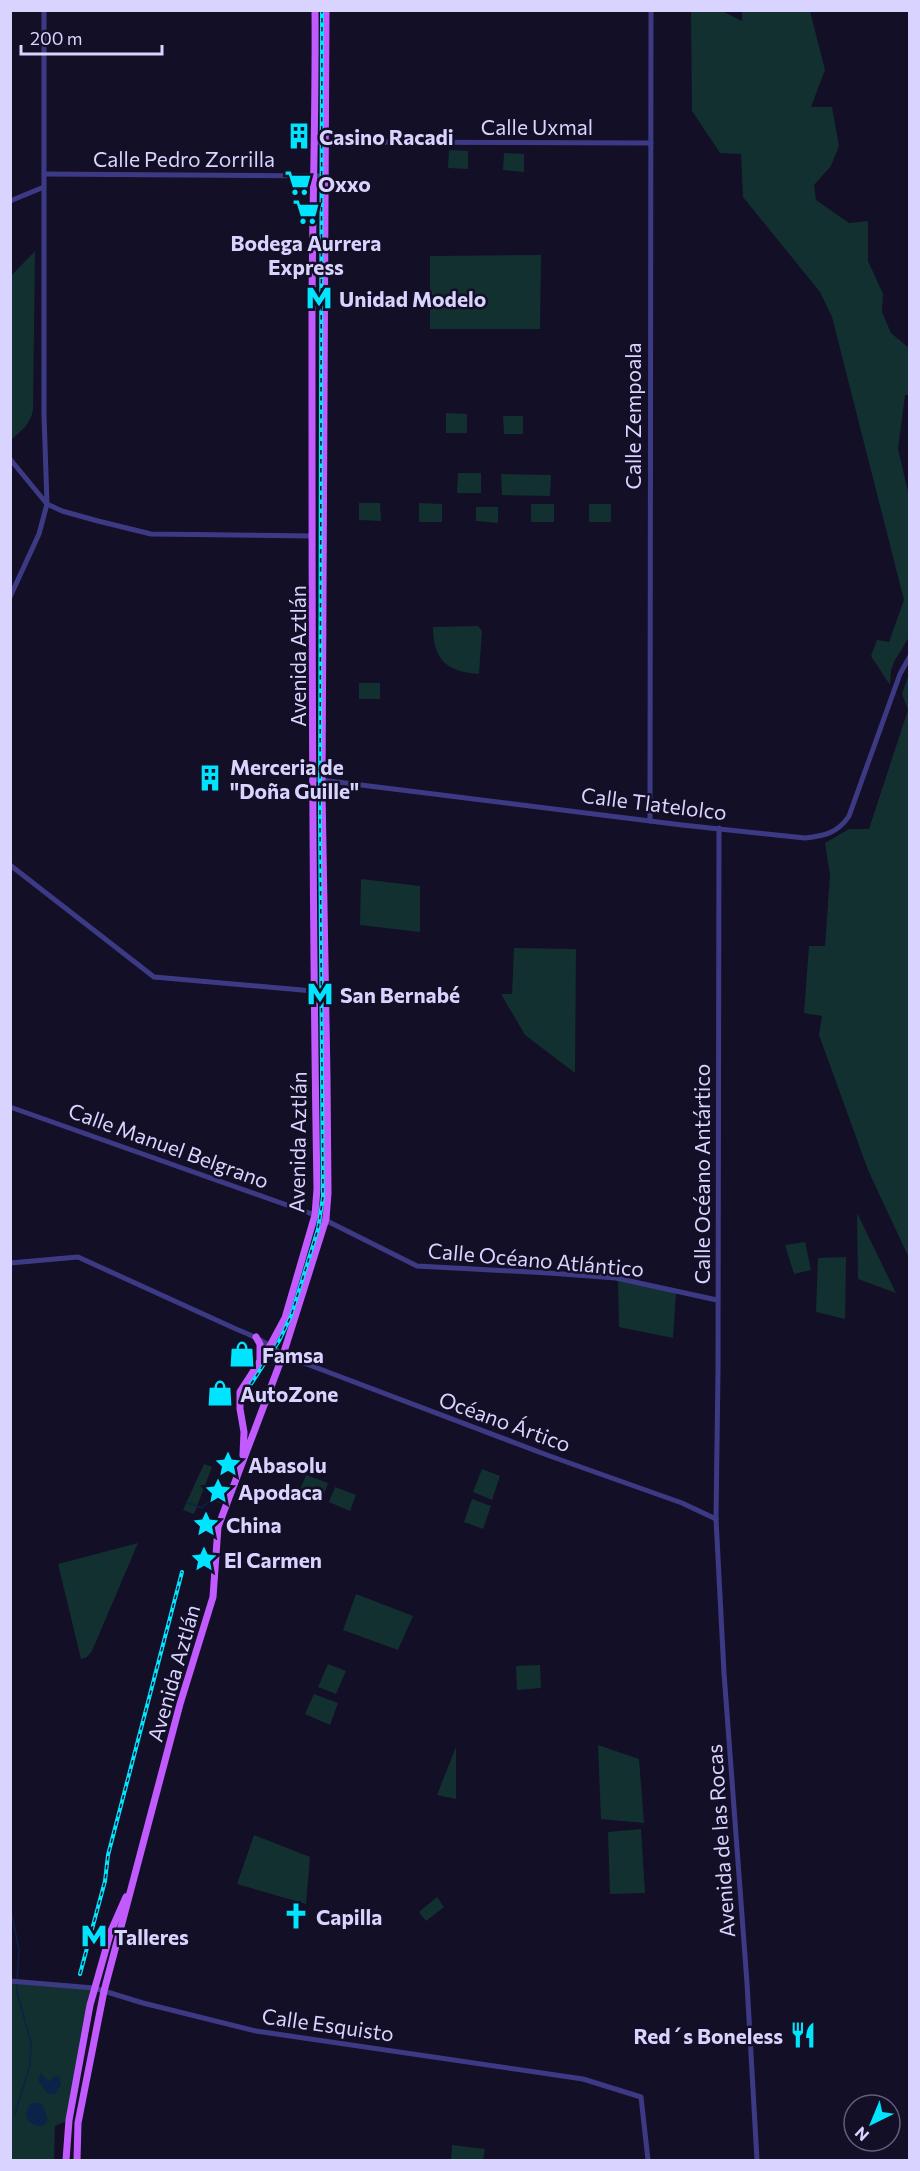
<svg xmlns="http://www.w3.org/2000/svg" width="920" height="2171" viewBox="0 0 920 2171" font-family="Commissioner,sans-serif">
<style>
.green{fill:#12302f}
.water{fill:#0c2248}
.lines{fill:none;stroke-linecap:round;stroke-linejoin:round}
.stream{stroke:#0c2248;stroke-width:1.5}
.minor{stroke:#3d3a85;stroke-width:5}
.major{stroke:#c25bff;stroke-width:7}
.rail-casing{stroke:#00e5ff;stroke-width:4}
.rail{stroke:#130f26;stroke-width:1.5;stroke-dasharray:4.5;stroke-linecap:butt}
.labels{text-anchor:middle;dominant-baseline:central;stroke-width:5;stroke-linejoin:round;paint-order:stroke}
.street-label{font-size:21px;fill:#d9d4ff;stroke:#130f26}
.poi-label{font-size:21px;font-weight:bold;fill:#d9d4ff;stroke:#130f26;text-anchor:start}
</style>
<rect width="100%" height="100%" fill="#130f26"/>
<!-- green -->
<g class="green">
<polygon points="691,11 722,11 742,21 742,11 810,11 825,70 811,107 832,107 839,146 831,166 814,185 816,200 849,223 868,221 868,261 883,294 882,312 891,333 909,348 909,395 905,395 898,449 909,496 909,637 895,660 891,670 890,685 871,656 877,640 889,642 904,600 832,317 820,292 743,197 741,154 720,153 692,111"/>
<polygon points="449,150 468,151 468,169 448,168"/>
<polygon points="504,153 524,154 524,172 503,170"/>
<path d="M 35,251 L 33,410 C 30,425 22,430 11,440 L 11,276 Z"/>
<polygon points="541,255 540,329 430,329 430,256"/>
<polygon points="446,413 467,414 467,433 446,433"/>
<polygon points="503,416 523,416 523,434 504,434"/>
<polygon points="458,473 481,473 481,493 457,493"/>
<polygon points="501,474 551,475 550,496 502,495"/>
<polygon points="359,503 380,503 381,521 359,520"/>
<polygon points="419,503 442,504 442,522 419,522"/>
<rect x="531" y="504" width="23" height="18"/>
<rect x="589" y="504" width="22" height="18"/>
<polygon points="476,507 498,507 498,523 476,521"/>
<path d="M 478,626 L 482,631 L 479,674 C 447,672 433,660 433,627 Z"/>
<polygon points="909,674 910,1258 909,1258 868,1170 819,1035 822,1016 804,1013 809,946 825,946 830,875 825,843 849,829 869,829 908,710 902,694"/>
<rect x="359" y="683" width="21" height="16"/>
<polygon points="361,879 420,886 420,932 360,925"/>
<polygon points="514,948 576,949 575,1073 525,1035 501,994 512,994"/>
<polygon points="857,1213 896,1293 858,1279"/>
<polygon points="805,1242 811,1270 794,1274 785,1245"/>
<polygon points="846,1257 845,1319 816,1312 818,1258"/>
<polygon points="618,1281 676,1292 673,1338 619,1327"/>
<polygon points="204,1464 212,1467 194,1514 183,1510"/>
<polygon points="482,1469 500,1476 492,1500 473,1492"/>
<polygon points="306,1475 328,1483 322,1500 299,1492"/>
<polygon points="335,1487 356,1495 350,1511 329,1502"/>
<polygon points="472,1499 491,1506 483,1529 464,1522"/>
<polygon points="138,1543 92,1651 87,1657 81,1659 58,1564"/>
<polygon points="356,1594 413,1616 398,1650 343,1630"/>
<polygon points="328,1664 346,1671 336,1694 318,1687"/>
<polygon points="540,1665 541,1688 517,1690 516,1666"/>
<polygon points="314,1694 338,1703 330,1725 305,1714"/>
<polygon points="598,1745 639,1759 644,1823 601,1819"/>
<polygon points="456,1747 456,1799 437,1795"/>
<polygon points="641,1829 645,1893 610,1894 608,1832"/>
<polygon points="254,1835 310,1857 306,1904 237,1884"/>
<polygon points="437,1897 444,1907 426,1921 419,1912"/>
<polygon points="10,1981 94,1988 69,2120 55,2126 54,2159 56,2160 11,2160"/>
<polygon points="452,2145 485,2149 483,2160 451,2160"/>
</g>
<!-- water -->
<g class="water">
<polygon points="41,2073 49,2082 54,2076 59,2076 61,2084 55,2094 48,2094 38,2080"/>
<path d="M 32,2103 C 46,2101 43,2110 48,2119 L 43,2126 C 28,2127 20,2114 32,2103 Z"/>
</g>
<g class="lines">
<!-- stream -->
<g class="stream">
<polyline points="186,1502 202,1508 211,1499 221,1503"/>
<polyline points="10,1906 19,1950 17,1980"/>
<polyline points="15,2114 30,2065 31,2043 17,1992 17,1985"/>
</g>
<!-- minor -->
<g class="minor">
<polyline points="315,142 651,143"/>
<polyline points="44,174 325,176"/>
<polyline points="10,201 44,187"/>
<polyline points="10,459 47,504 62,511 98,521 151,534 313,536"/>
<polyline points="10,597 39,534 47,504 44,415 44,10"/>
<path d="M 313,779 L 682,825 L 805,838 C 824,836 838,833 849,816 L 900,674 L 910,656"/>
<polyline points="650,821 651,10"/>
<polyline points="719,828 718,1371 716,1519 724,1673 747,1983 757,2160"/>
<polyline points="10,865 154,977 313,991"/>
<polyline points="10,1107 315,1215 417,1266 549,1273 616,1278 717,1300"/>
<path d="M 10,1263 L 78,1257 L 236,1329 C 254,1336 268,1343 283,1355 L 547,1455 L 682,1503 L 716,1519"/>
<polyline points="10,1981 94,1988 143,2003 256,2031 583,2079 641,2097 648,2160"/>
</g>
<!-- major -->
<g class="major">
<polyline points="256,1337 260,1344 260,1360"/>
<path d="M 243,1455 L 244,1432 L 240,1409 L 240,1392 L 271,1344 L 285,1318 L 315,1215 L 317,1189 C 312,899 312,609 312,318 C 312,216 316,113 315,10"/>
<polyline points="66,2160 69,2120 90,2005 111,1931 126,1897"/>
<polyline points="77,2160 78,2123 104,1991 180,1704 213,1597 218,1527 283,1355 326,1219 328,1193 327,1078 322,791 326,10"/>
</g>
<!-- rail casing -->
<g class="rail-casing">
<g id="rail">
<polyline points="251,1384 279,1341 291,1316 318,1229 323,1197 320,821 322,10"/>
<polyline points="80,1974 105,1881 108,1855 182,1572"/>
</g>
</g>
<!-- rail -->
<use href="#rail" class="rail"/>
</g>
<!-- icons -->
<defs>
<g id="building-bare" transform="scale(2.07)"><path d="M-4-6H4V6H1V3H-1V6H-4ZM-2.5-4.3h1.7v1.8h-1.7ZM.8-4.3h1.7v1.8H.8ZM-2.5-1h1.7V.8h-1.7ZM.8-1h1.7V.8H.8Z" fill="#00e5ff" stroke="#130f26" stroke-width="2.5" paint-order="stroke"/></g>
<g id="supermarket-bare" transform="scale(2.07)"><path d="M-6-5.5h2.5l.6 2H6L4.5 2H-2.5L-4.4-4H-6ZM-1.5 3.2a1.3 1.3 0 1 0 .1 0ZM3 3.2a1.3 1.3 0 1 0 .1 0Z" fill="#00e5ff" stroke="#130f26" stroke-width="2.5" paint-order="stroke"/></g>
<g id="metro-bare" transform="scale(2.07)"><path d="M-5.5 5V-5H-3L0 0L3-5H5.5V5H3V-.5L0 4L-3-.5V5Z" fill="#00e5ff" stroke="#130f26" stroke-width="2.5" paint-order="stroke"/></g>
<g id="shop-bare" transform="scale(2.07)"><path d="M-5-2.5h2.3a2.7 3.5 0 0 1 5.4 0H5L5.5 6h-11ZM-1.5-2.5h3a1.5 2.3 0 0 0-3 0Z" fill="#00e5ff" stroke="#130f26" stroke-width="2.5" paint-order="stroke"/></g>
<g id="sight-bare" transform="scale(2.07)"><path d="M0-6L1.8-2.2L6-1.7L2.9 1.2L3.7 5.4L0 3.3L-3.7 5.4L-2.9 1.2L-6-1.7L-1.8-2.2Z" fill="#00e5ff" stroke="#130f26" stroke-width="2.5" paint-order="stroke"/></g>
<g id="church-bare" transform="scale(2.07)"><path d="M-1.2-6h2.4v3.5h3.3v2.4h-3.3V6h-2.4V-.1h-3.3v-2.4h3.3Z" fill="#00e5ff" stroke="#130f26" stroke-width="2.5" paint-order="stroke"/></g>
<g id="restaurant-bare" transform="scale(2.07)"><path d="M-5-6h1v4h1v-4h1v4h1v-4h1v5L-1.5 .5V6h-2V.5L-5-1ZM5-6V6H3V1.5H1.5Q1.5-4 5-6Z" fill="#00e5ff" stroke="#130f26" stroke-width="2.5" paint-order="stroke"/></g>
</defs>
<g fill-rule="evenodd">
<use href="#building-bare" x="299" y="136"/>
<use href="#supermarket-bare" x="298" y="183"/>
<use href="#supermarket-bare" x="306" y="212"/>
<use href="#metro-bare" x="319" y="298"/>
<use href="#building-bare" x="210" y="778"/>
<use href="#metro-bare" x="320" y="994"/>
<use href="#shop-bare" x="242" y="1354"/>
<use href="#shop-bare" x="220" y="1393"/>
<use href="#sight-bare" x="228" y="1464"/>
<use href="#sight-bare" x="218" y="1491"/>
<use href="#sight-bare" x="206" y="1524"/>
<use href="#sight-bare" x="204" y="1559"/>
<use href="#church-bare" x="296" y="1916"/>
<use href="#metro-bare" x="94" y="1936"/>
<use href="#restaurant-bare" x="803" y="2035"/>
</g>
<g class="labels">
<!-- street labels -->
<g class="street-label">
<text x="537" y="126">Calle Uxmal</text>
<text x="184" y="158">Calle Pedro Zorrilla</text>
<text transform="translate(632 416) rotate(-90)">Calle Zempoala</text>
<text transform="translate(297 656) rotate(-90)">Avenida Aztlán</text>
<text transform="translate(654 803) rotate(7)">Calle Tlatelolco</text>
<text transform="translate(297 1142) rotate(-89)">Avenida Aztlán</text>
<text transform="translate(169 1145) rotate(20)">Calle Manuel Belgrano</text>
<text transform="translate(701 1174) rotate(-90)">Calle Océano Antártico</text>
<text transform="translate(536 1259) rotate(5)">Calle Océano Atlántico</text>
<text transform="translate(505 1421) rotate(20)">Océano Ártico</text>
<text transform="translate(173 1673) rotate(-74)">Avenida Aztlán</text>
<text transform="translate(720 1841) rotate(-94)">Avenida de las Rocas</text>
<text transform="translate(328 2024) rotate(8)">Calle Esquisto</text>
</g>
<!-- poi labels -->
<g class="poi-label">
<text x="319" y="136">Casino Racadi</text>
<text x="318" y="183">Oxxo</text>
<text x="306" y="242" text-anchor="middle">Bodega Aurrera<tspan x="306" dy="24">Express</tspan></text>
<text x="339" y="298">Unidad Modelo</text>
<text x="230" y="766">Merceria de<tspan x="230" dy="24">"Doña Guille"</tspan></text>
<text x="340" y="994">San Bernabé</text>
<text x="262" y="1354">Famsa</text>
<text x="240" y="1393">AutoZone</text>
<text x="248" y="1464">Abasolu</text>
<text x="238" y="1491">Apodaca</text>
<text x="226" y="1524">China</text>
<text x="224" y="1559">El Carmen</text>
<text x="316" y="1916">Capilla</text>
<text x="114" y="1936">Talleres</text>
<text x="783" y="2035" text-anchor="end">Red´s Boneless</text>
</g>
</g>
<!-- border -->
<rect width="920" height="2171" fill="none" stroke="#d9d4ff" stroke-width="24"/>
<!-- north arrow -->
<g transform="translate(872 2123) rotate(223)"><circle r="28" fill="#130f26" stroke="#625e7d" stroke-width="1.5"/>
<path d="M0-4.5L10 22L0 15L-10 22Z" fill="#00e5ff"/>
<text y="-9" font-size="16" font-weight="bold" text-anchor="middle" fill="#d9d4ff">N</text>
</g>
<!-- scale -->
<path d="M21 45v9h141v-9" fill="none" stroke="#d9d4ff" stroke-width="3"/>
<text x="30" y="45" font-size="18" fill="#d9d4ff" stroke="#130f26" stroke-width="4.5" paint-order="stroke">200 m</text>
</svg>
